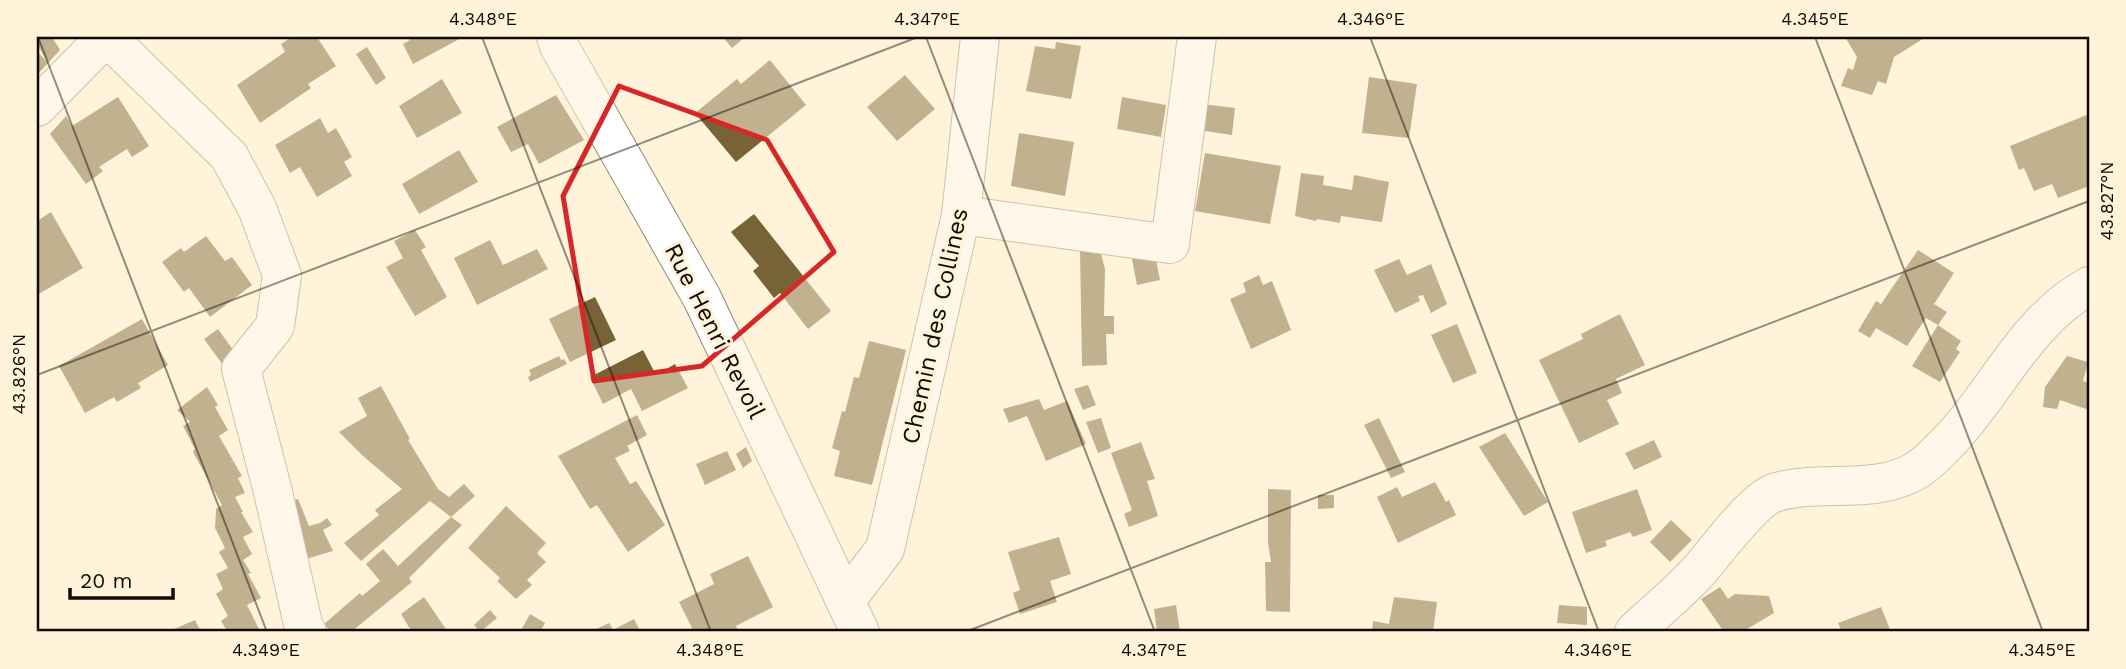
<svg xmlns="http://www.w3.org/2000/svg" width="2126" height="669" viewBox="0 0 2126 669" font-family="'Work Sans',sans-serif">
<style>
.building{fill:#776335}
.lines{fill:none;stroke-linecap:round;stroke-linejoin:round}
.street-casing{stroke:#91866e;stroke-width:40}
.secondary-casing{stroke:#91866e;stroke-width:40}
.street{stroke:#fff;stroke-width:38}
.secondary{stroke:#fff;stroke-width:38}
.marked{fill:none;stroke:#d62828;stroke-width:5;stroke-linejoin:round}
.ticks{fill:none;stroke:#0f0b04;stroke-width:2;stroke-opacity:0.45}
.labels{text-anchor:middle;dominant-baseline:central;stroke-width:6;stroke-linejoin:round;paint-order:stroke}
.street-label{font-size:24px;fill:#0f0b04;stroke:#fff3d9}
.neatline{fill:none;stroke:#0f0b04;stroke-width:2.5}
.ticks-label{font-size:18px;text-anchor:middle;fill:#0f0b04}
</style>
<rect width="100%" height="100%" fill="#fff3d9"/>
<!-- building -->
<g class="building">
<polygon points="37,37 52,37 60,50 37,75 37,51 48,63 37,44"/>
<polygon points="292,37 317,37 336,66 308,84 311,88 260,123 237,85 285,52 281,44"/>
<polygon points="408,37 463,37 413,64 403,44 410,40"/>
<polygon points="723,37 745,37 732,48"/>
<polygon points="1845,37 1926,37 1894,57 1886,84 1878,81 1872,95 1841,86 1848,68 1853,70 1857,57"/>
<polygon points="1056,42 1081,46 1071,99 1026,91 1035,46 1055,49"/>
<polygon points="367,47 386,78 376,85 356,54"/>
<polygon points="770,60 806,105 736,162 695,113 737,79 741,84"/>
<polygon points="905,75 935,109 897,141 867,107"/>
<polygon points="1369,77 1417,84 1409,138 1362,133"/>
<polygon points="442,79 462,113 417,138 399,106"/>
<polygon points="556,95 584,140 539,164 528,144 511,152 497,127"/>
<polygon points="118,97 149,146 132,157 127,149 99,167 103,171 86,184 50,134 66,116 72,126"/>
<polygon points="1122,97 1166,105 1161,137 1117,129"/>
<polygon points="1203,104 1235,108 1232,135 1198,130"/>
<polygon points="2089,114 2089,186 2058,198 2052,184 2034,191 2024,168 2019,170 2010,146"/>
<polygon points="320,118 328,133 336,128 352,157 344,162 352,176 317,197 300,167 290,173 275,145"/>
<polygon points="1019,133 1074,142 1065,196 1011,186"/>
<polygon points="459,150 478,182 419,214 402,184"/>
<polygon points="1205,153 1281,166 1270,224 1195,211"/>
<polygon points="1301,173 1324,176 1323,185 1352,190 1354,175 1389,182 1382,222 1341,216 1340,223 1317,219 1316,221 1295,216"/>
<polygon points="51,212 83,268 37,295 37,221"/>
<polygon points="754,214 831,311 808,329 780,293 774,298 753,271 759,266 731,232"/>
<polygon points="415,230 426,247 421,250 447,297 415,316 386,267 403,258 394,241"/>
<polygon points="206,236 225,261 232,257 252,285 210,317 189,288 184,292 162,262 181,248 184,252"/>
<polygon points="490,240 503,265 537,249 548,269 477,305 454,258"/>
<polygon points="1080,248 1100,250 1105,269 1104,316 1114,316 1114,334 1106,334 1107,365 1082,366"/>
<polygon points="1918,250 1954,273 1934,304 1947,312 1938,325 1926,318 1907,346 1876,328 1870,338 1858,331 1876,301 1881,304"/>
<polygon points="1155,254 1160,280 1137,285 1132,259"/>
<polygon points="1399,259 1407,275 1431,264 1447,304 1431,313 1423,295 1418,296 1420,301 1395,313 1374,270"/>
<polygon points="1259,275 1263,285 1272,281 1291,330 1251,349 1230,299 1246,292 1243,283"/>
<polygon points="595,297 616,340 570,362 549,319"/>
<polygon points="1620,314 1645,365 1616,379 1622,393 1607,400 1619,424 1579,443 1539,360 1583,339 1581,334"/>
<polygon points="142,319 168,365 138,383 141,388 117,402 114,397 85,413 59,366"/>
<polygon points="1457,324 1477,373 1453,383 1431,335"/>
<polygon points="1938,325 1961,341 1956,349 1960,352 1940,382 1912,366"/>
<polygon points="218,329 236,354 223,365 204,339"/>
<polygon points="869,341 906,350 872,485 834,476 840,451 832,448 842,411 845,412 854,377 859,378"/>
<polygon points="643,350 656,375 675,364 688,388 642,411 631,389 603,404 590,377"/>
<polygon points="559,356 561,360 564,359 567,364 530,382 528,377 531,375 529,370"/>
<polygon points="2067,356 2088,362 2083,381 2089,383 2089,410 2060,400 2057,409 2043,407 2045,387"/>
<polygon points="1088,385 1096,405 1083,410 1074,389"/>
<polygon points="381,386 410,439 408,440 438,489 449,497 464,484 475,496 451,517 430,501 361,561 344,543 379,515 375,510 402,489 363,456 339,432 367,416 358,398"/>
<polygon points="207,387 218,405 215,407 228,430 219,436 242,476 238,478 245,493 235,497 243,512 241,512 253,532 243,537 252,554 243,560 251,573 248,574 261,598 247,605 259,629 254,632 228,632 221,621 228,616 216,594 223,589 216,574 228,568 219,552 225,548 215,528 216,509 222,505 193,452 195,449 183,426 190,422 177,410"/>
<polygon points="1039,399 1044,410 1067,401 1086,444 1046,461 1027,416 1009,423 1003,409"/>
<polygon points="637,415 647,435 627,446 630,451 615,458 630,484 636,481 665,525 628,552 597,505 590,509 558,456"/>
<polygon points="1101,418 1111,448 1098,453 1086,422"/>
<polygon points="1379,418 1405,472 1391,478 1364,425"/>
<polygon points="1505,433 1548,502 1524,516 1479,447"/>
<polygon points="1654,440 1662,457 1634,470 1625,453"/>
<polygon points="1141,442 1155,479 1147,481 1158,516 1129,527 1124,514 1132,510 1111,453"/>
<polygon points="746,447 752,461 743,468 736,454"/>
<polygon points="727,451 736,470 705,485 696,464"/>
<polygon points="1435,482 1446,502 1449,500 1456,515 1398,543 1377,497 1397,487 1402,497"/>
<polygon points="1268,489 1291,490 1290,612 1266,611 1265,562 1271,562 1268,543"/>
<polygon points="1637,489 1652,530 1633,537 1630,532 1605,541 1607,546 1586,553 1572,512"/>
<polygon points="1318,495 1334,495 1334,508 1318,509"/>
<polygon points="298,499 309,526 320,523 327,518 332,525 323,530 333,551 296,562 282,503"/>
<polygon points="506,506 546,543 537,553 546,562 527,580 532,585 516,599 497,581 500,578 468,548"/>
<polygon points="451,517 462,525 409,578 412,582 351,632 331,632 324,624 360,593 362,596 380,581 366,564 383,549 398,566"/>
<polygon points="1671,520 1692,540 1670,562 1650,542"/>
<polygon points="1059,537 1071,574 1050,581 1057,602 1020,614 1013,593 1020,590 1008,552"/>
<polygon points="748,556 773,607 736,626 739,632 694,632 679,602 714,584 710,574"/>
<polygon points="1720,587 1728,599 1735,594 1769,596 1774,613 1742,632 1724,632 1701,599"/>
<polygon points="424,597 448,632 412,632 401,614"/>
<polygon points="1394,597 1437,602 1433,632 1372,632 1373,621 1389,624"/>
<polygon points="1176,605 1180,632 1157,632 1154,609"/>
<polygon points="1559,605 1587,607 1587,625 1557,623"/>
<polygon points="1881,607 1891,632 1842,632 1838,623"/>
<polygon points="490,610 497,618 480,632 474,625"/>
<polygon points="530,614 545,623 540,632 520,632"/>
<polygon points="634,619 641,632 590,632 609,623 613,630"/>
<polygon points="195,620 201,632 167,632"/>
</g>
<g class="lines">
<!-- street casing -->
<g class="street-casing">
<g id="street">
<polyline points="107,37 229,156 257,208 282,275 275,326 241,369 273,492 304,628 307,632"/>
<polyline points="556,37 559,46 702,298 860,632"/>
<polyline points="961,215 1170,244 1197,37"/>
<polyline points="846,600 885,549 961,215 980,37"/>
<path d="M 1634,632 C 1654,613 1676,595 1696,574 C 1714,555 1753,498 1777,492 C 1822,479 1874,496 1917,470 C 1930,462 1941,449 1952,438 C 1998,388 2028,319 2089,286"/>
</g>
</g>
<!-- secondary casing -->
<g class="secondary-casing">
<polyline id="secondary" points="37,107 106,37"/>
</g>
<!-- street -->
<use href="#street" class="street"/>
<!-- secondary -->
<use href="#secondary" class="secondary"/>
</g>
<!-- marked area -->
<path d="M0 0H2126V669H0ZM 619,86 L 767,140 L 834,252 L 702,366 L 594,381 L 563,196 Z" fill="#fff3d9" fill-opacity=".55" fill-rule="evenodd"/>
<path class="marked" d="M 619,86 L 767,140 L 834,252 L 702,366 L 594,381 L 563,196 Z"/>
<!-- ticks -->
<path class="ticks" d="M 38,37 L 267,632M 482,37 L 711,632M 926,37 L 1155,632M 1370,37 L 1599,632M 1815,37 L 2043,632M 37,375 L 918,37M 965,632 L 2089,201"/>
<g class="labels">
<!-- street labels -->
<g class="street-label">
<text transform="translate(935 326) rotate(-78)">Chemin des Collines</text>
<text transform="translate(715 331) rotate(63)">Rue Henri Revoil</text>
</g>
</g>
<!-- border -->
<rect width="2126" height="669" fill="none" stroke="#fff3d9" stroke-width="77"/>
<!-- scale -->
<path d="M70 588v10h103v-10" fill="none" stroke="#0f0b04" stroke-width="3.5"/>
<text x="80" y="588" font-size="21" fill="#0f0b04" stroke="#fff3d9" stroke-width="5" paint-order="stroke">20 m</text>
<rect x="38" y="38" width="2050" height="592" class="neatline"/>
<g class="ticks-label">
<text x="483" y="25">4.348°E</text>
<text x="927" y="25">4.347°E</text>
<text x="1371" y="25">4.346°E</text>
<text x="1815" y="25">4.345°E</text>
<text transform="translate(2107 201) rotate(-90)" y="6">43.827°N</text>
<text transform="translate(19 374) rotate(-90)" y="6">43.826°N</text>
<text x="266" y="656">4.349°E</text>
<text x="710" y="656">4.348°E</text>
<text x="1154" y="656">4.347°E</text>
<text x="1598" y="656">4.346°E</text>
<text x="2042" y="656">4.345°E</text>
</g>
</svg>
